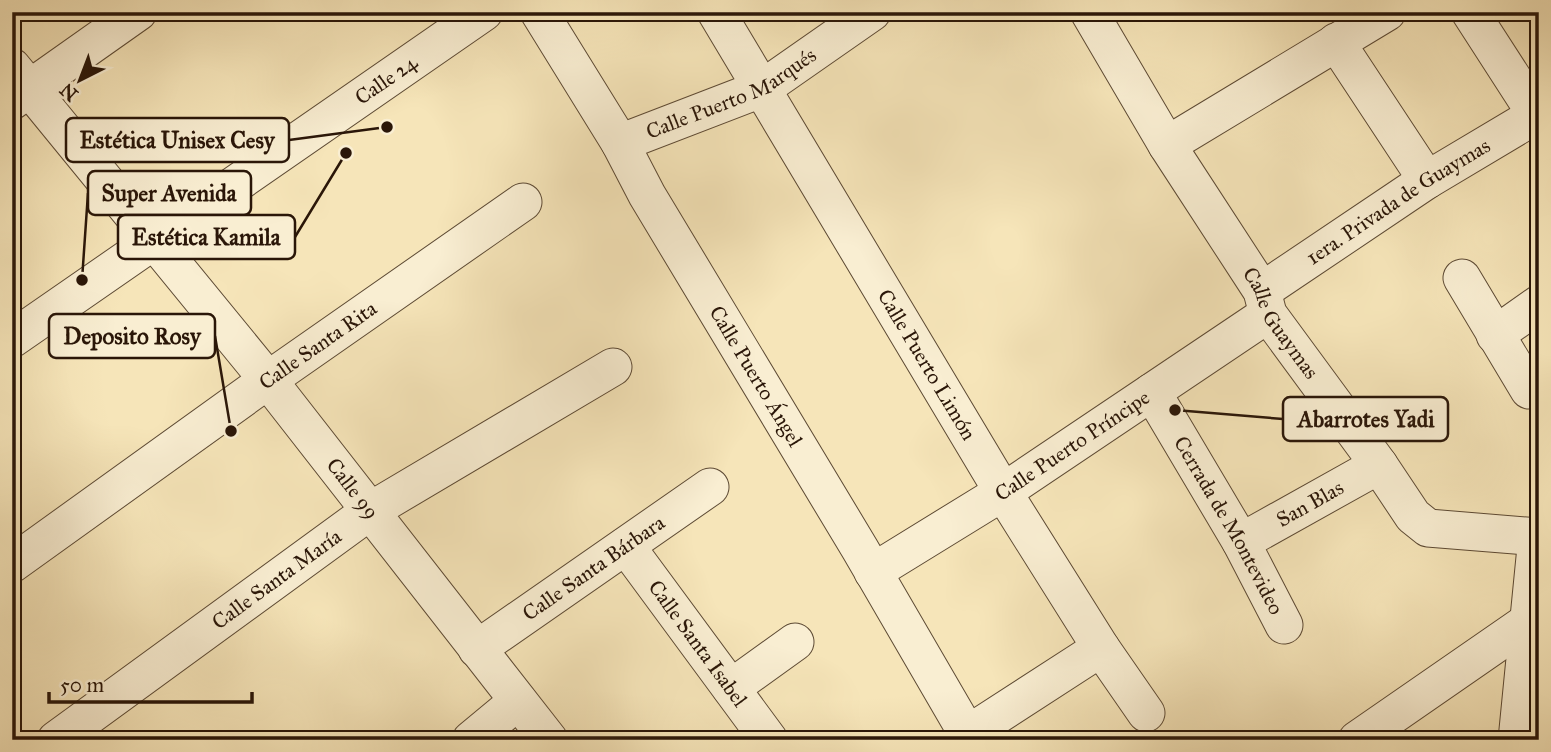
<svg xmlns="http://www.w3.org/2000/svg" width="1551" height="752" viewBox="0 0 1551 752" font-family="'IM FELL Great Primer',serif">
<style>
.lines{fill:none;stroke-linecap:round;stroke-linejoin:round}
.minor-casing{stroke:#5d4a34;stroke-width:39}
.minor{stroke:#f9eed2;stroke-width:37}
.labels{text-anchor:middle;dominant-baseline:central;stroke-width:7;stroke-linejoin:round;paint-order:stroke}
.street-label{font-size:21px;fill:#2a1608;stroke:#f9eed2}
.leader{fill:none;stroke:#2a1608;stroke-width:2.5}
.callout-dot{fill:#2a1608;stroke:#f9eed2;stroke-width:2.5}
.callout{fill:#f9eed2;stroke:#2a1608;stroke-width:2.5}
.callout-label{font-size:23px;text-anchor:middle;font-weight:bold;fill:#2a1608}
</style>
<rect width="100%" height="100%" fill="#f6e5b9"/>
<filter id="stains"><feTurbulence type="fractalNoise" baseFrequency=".00286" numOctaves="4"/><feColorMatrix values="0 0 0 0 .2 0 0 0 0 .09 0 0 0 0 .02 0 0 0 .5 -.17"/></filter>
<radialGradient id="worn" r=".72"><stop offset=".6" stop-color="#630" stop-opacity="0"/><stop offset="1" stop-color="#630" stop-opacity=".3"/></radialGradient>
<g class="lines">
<!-- minor casing -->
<g class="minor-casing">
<g id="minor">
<path id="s1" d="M 539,12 L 620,143 L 647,195 L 860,549 L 971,740"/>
<path id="s2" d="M 716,12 L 1003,492 L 1101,648 L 1146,713"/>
<path id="s3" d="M 1089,12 L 1167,145 L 1262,291 L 1268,314 L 1379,465 L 1413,516 L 1428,528 L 1539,537"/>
<polyline points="1470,12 1539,119"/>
<polyline points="1336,42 1427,180"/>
<path id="s4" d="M 12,67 L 268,380 L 549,740"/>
<polyline points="12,101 138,12"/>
<path id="s5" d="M 620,143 L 763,88 L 872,12"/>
<polyline points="1167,145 1387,12"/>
<polyline points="1462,278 1529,390"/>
<path id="s6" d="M 1262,291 L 1427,180 L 1536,115"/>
<polyline points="1495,335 1539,304"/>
<path id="s7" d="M 12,339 L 484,12"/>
<path id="s8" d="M 1152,392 L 1241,542 L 1284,625"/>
<path id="s9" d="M 1241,542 L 1379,465"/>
<path id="s10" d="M 626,546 L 769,740"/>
<path id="s11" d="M 12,564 L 268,380 L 523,202"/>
<path id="s12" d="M 873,572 L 1003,492 L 1268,314"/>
<path id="s13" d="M 477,649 L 710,487"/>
<polyline points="731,688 795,642"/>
<polyline points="968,734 1101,648"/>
<path id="s14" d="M 56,740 L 370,511 L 613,367"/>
<polyline points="471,740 518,701"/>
<polyline points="1357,740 1529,621"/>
<polyline points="1517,740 1537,537"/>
</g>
</g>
<!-- minor -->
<use href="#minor" class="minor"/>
</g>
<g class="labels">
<!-- street labels -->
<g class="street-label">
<text stroke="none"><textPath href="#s7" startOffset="455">Calle 24</textPath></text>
<text stroke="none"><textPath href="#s5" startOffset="122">Calle Puerto Marqués</textPath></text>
<text stroke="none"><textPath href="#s6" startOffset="163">1era. Privada de Guaymas</textPath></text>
<text stroke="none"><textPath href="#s3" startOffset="366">Calle Guaymas</textPath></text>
<text stroke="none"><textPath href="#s11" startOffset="376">Calle Santa Rita</textPath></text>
<text stroke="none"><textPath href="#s2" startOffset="411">Calle Puerto Limón</textPath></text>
<text stroke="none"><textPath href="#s1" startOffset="424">Calle Puerto Ángel</textPath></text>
<text stroke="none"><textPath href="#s12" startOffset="236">Calle Puerto Príncipe</textPath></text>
<text stroke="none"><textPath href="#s4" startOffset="542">Calle 99</textPath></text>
<text stroke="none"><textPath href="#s9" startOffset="79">San Blas</textPath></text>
<text stroke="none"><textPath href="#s8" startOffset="154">Cerrada de Montevideo</textPath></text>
<text stroke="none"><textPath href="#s13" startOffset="142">Calle Santa Bárbara</textPath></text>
<text stroke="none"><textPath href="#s14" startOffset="273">Calle Santa María</textPath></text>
<text stroke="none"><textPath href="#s10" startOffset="121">Calle Santa Isabel</textPath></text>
</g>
</g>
<!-- callouts -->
<path class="leader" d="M387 127L289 140M82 280L88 193M346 153L295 237M231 431L215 336M1175 410L1283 419"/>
<g class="callout-dot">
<circle cx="387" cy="127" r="7"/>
<circle cx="82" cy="280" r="7"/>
<circle cx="346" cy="153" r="7"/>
<circle cx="231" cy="431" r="7"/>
<circle cx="1175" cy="410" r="7"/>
</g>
<g class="callout">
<rect x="66" y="118" width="223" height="44" rx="7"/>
<rect x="88" y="171" width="163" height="44" rx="7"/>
<rect x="118" y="215" width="177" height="44" rx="7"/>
<rect x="49" y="314" width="166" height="44" rx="7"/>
<rect x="1283" y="397" width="165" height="44" rx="7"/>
</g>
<g class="callout-label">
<text x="177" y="148">Estética Unisex Cesy</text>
<text x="169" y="201">Super Avenida</text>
<text x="206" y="245">Estética Kamila</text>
<text x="132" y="344">Deposito Rosy</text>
<text x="1366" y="427">Abarrotes Yadi</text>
</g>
<!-- margin -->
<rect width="1551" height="752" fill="none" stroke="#f6e5b9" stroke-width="42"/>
<rect x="14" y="14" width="1523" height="724" fill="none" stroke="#2a1608" stroke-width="3.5"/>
<rect x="21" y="21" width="1509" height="710" fill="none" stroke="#2a1608" stroke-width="2"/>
<!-- north arrow -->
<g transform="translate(80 80) rotate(222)" stroke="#f9eed2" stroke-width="5" paint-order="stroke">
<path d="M0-5L12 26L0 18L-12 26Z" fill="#2a1608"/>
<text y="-10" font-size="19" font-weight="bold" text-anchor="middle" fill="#2a1608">N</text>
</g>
<!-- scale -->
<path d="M49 692v10h203v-10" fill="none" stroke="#2a1608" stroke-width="3.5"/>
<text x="60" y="692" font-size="21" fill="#2a1608" stroke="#f9eed2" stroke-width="5" paint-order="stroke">50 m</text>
<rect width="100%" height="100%" filter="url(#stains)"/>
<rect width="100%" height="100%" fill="url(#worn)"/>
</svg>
